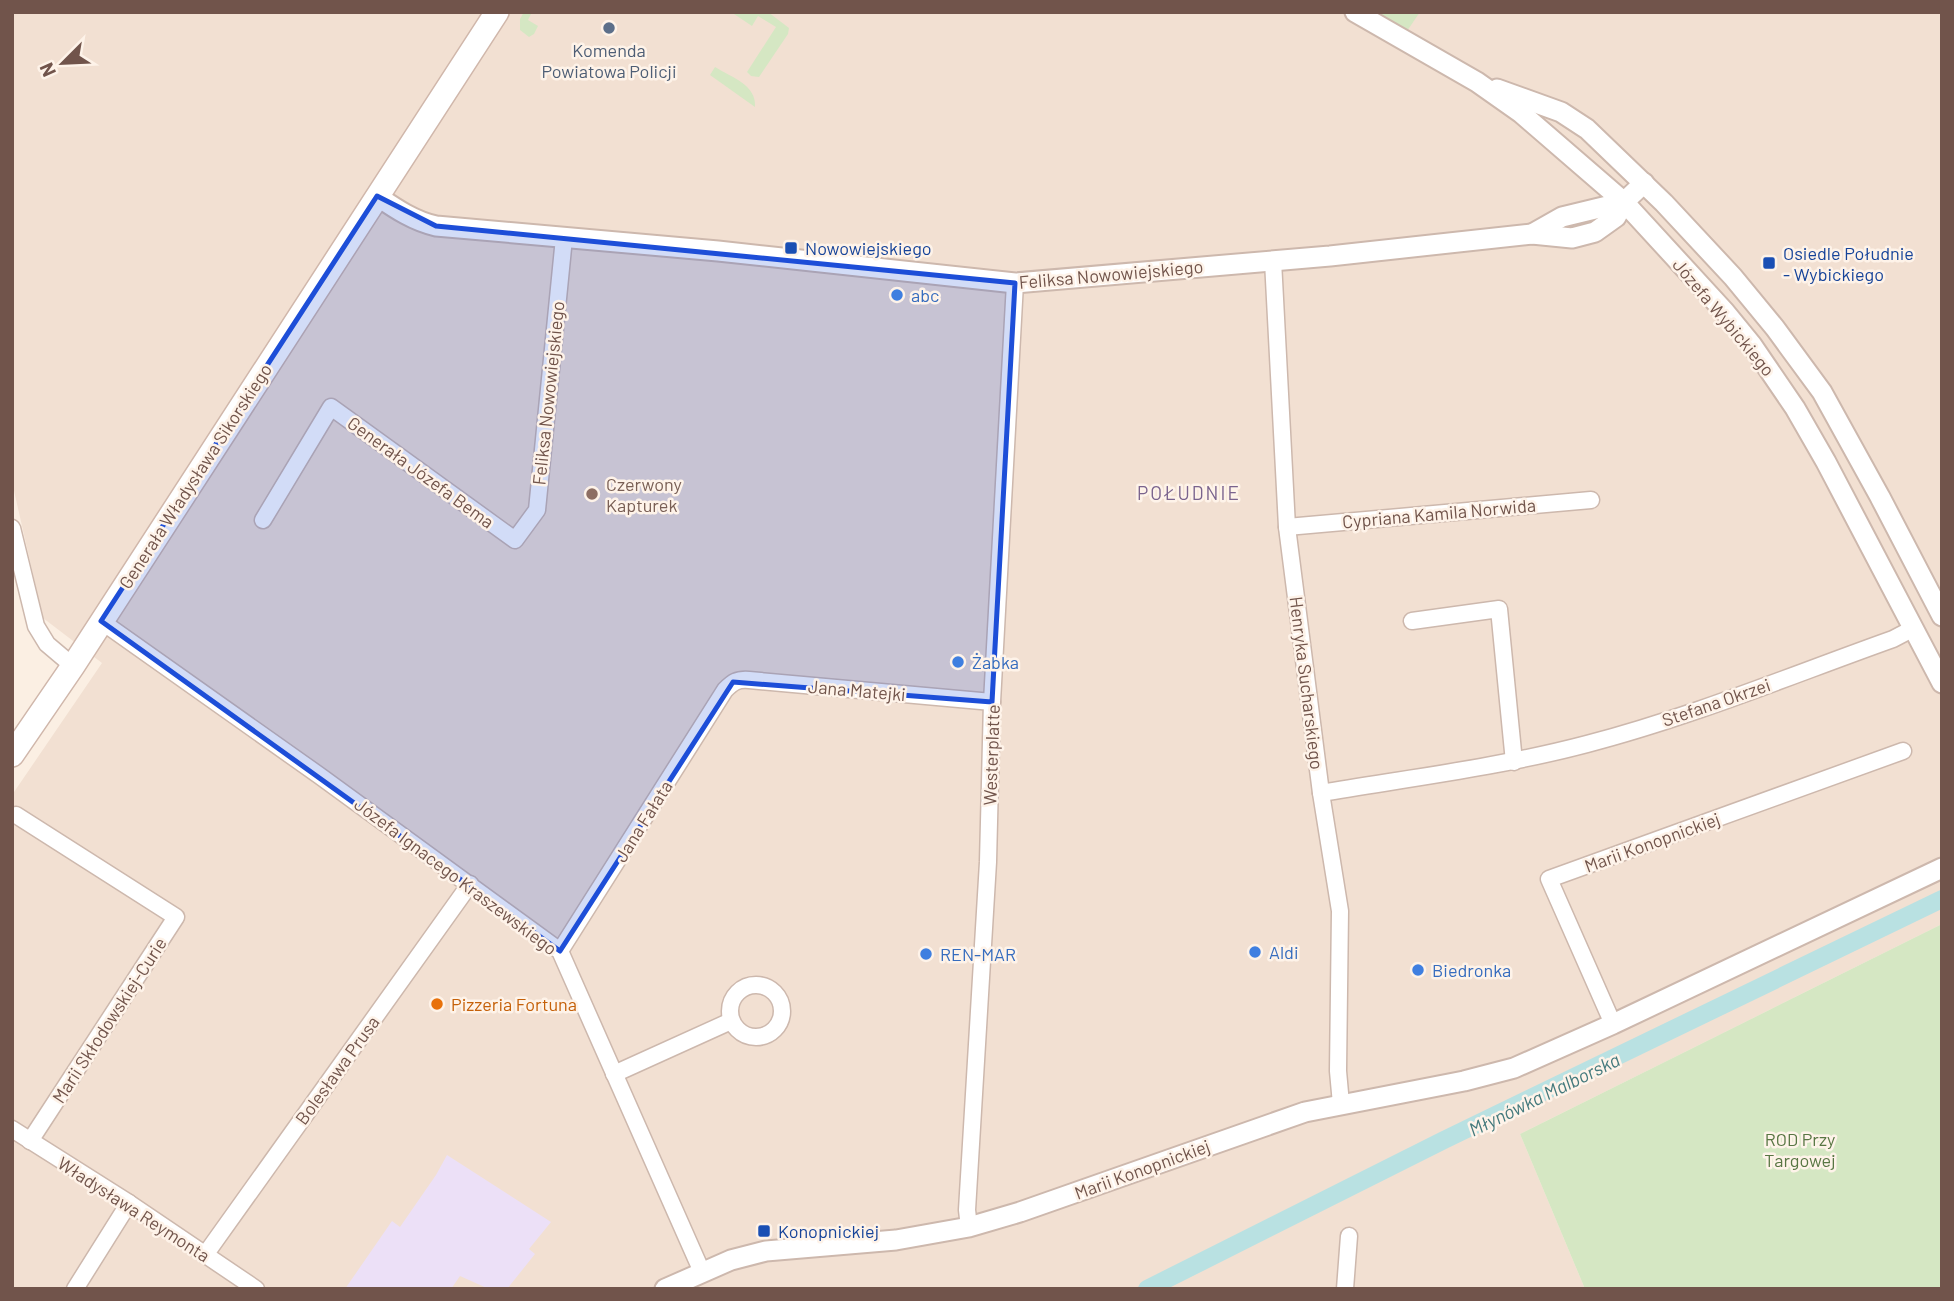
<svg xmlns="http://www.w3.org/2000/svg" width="1954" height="1301" viewBox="0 0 1954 1301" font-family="Barlow,sans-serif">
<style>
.residential{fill:#f2e0d2}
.education{fill:#ece0f7}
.green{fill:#d5e7c3}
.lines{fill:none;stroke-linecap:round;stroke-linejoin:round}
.canal{stroke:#b9e1e2;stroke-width:18}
.minor-casing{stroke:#cdb8ad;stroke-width:19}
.tertiary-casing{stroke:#cdb8ad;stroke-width:23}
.secondary-casing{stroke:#d0b7ab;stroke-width:26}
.minor{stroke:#fff;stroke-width:16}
.tertiary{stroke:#fff;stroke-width:19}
.secondary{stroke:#fff;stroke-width:23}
.marked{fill:#1d4ed8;fill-opacity:0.2;stroke:#1d4ed8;stroke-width:5;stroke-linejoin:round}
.service-dot{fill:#5c6f8a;stroke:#fef3e9;stroke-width:2.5}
.transit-dot{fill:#1a4fb4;stroke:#fef3e9;stroke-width:2.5}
.shop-dot{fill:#3f7fe0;stroke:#fef3e9;stroke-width:2.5}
.education-dot{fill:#8d6e63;stroke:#fef3e9;stroke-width:2.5}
.food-dot{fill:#e8710a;stroke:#fef3e9;stroke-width:2.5}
.labels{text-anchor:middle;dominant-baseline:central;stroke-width:5;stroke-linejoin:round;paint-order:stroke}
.service-label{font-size:18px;fill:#4e5e75;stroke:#fef3e9}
.transit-label{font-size:18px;fill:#164399;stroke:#fef3e9;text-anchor:start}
.street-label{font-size:18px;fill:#71544b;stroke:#fef3e9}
.shop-label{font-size:18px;fill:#366cbe;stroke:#fef3e9;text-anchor:start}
.education-label{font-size:18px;fill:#785e54;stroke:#fef3e9;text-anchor:start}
.food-label{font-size:18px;fill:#c56008;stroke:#fef3e9;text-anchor:start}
.park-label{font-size:18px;fill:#587643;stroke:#fef3e9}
.neighbourhood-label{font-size:19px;letter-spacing:2px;fill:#7a638d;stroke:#fef3e9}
.water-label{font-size:19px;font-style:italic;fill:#43797c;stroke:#fef3e9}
</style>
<rect width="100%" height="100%" fill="#fbefe3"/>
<!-- residential -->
<polygon class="residential" points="12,12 1942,12 1942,924 1520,1134 1585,1289 12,1289 12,795 102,663 43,618 12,482"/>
<!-- education -->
<polygon class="education" points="447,1155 551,1222 529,1249 535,1254 507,1289 489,1289 460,1276 451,1289 345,1289 392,1221 400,1227 436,1175"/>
<!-- green -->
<g class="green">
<polygon points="524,12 532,12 528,20 538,26 534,34 529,37 520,30 520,19"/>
<polygon points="731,12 768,12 789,28 788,34 759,77 751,76 747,72 776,27 758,16 752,26"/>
<polygon points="1373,12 1420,12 1407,31"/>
<path d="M 715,67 C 731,77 757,85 755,107 L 710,75 Z"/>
<polygon points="1942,924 1942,1289 1585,1289 1520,1134"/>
</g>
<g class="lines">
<!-- canal -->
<polyline class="canal" points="1147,1289 1444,1140 1942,899"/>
<!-- minor casing -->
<g class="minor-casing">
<g id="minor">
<polyline points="1273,261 1287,527 1321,793 1340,911 1338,1071 1341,1104"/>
<polyline points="263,520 331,407 515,540 537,510 564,238"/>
<polyline points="1287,527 1591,500"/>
<polyline points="12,528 36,626 47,644 73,666"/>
<polyline points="101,621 320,776 560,951 702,1272"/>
<polyline points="1412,621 1499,609 1514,762"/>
<path d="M 1321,793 C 1410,778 1500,767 1587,744 C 1691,717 1792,675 1893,639 L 1914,628"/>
<polyline points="16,815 176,917 30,1141"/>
<path d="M 560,951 L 725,690 C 733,682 737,679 749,680 L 992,702"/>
<circle cx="756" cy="1011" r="26"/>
<polyline points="1613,1024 1549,879 1903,751"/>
<polyline points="614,1074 731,1021"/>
<polyline points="12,1129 129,1203 256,1289"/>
<polyline points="969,1227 967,1210 988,862 992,702 1015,283"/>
<polyline points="205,1255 470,884"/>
<polyline points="75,1289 129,1203"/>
<polyline points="1345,1289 1349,1236"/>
</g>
</g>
<!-- tertiary casing -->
<g class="tertiary-casing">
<g id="tertiary">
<polyline points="1355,12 1477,82 1521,113 1624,202 1725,312 1752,345 1795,408 1826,462 1942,683"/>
<polyline points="1497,89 1561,112 1587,129 1664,203 1733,277 1775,328 1822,392 1880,497 1942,616"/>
<path d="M 377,196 C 396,209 414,221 436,226 L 718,251 L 1015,283 L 1330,256 L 1532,234 L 1572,238 L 1595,232 L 1616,217 L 1624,202 L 1644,183"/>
<polyline points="1532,234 1562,217 1624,202"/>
<polyline points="665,1289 731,1260 766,1251 896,1240 969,1227 1020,1212 1305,1112 1464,1081 1514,1068 1613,1024 1942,868"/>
</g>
</g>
<!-- secondary casing -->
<g class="secondary-casing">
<polyline id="secondary" points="12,755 73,666 497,12"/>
</g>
<!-- minor -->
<use href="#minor" class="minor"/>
<!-- tertiary -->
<use href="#tertiary" class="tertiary"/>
<!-- secondary -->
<use href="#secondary" class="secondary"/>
</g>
<!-- marked area -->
<path class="marked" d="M 377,196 L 436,226 L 1015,283 L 992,702 L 733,682 L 560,951 L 101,621 Z"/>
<!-- markers -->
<circle class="service-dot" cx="609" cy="28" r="7"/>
<g class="transit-dot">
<rect x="784" y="241" width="14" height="14" rx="3.5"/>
<rect x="1762" y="256" width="14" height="14" rx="3.5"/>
<rect x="757" y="1224" width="14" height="14" rx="3.5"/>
</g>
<g class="shop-dot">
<circle cx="897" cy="295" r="7"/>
<circle cx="958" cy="662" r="7"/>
<circle cx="1255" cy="952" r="7"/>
<circle cx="926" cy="954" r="7"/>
<circle cx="1418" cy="970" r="7"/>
</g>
<circle class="education-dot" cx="592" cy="494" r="7"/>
<circle class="food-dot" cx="437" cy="1004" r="7"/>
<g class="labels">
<!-- service labels -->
<g class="service-label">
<text x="609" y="50">Komenda<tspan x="609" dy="21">Powiatowa Policji</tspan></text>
</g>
<!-- transit labels -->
<g class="transit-label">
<text x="805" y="248">Nowowiejskiego</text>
<text x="1783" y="253">Osiedle Południe<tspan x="1783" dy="21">- Wybickiego</tspan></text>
<text x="778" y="1231">Konopnickiej</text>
</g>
<!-- street labels -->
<g class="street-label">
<text transform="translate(1111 274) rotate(-5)">Feliksa Nowowiejskiego</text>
<text transform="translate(1724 317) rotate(50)">Józefa Wybickiego</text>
<text transform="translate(548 393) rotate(-84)">Feliksa Nowowiejskiego</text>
<text transform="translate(421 472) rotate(36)">Generała Józefa Bema</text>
<text transform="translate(195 476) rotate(-57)">Generała Władysława Sikorskiego</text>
<text transform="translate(1439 513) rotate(-5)">Cypriana Kamila Norwida</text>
<text transform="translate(1307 683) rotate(83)">Henryka Sucharskiego</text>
<text transform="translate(857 690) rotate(5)">Jana Matejki</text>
<text transform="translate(1716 702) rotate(-19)">Stefana Okrzei</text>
<text transform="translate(991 755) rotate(-88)">Westerplatte</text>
<text transform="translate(643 821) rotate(-58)">Jana Fałata</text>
<text transform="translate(1652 842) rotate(-20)">Marii Konopnickiej</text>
<text transform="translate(456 876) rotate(37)">Józefa Ignacego Kraszewskiego</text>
<text transform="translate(109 1020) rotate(-57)">Marii Skłodowskiej-Curie</text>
<text transform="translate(337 1070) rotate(-54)">Bolesława Prusa</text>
<text transform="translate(1142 1169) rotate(-20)">Marii Konopnickiej</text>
<text transform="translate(134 1209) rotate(33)">Władysława Reymonta</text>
</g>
<!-- shop labels -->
<g class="shop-label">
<text x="911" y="295">abc</text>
<text x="972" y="662">Żabka</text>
<text x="1269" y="952">Aldi</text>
<text x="940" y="954">REN-MAR</text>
<text x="1432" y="970">Biedronka</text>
</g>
<!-- education labels -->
<g class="education-label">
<text x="606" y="484">Czerwony<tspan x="606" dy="21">Kapturek</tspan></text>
</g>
<!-- food labels -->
<g class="food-label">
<text x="451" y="1004">Pizzeria Fortuna</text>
</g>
<!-- park labels -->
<g class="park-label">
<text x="1800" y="1139">ROD Przy<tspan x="1800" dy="21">Targowej</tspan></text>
</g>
<!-- neighbourhood labels -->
<g class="neighbourhood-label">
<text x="1189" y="492">POŁUDNIE</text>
</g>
<!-- water labels -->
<g class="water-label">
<text transform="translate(1544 1094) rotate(-26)">Młynówka Malborska</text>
</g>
</g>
<!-- border -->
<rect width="1954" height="1301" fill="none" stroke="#71544b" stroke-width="28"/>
<!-- north arrow -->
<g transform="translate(63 63) rotate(246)" stroke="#fef3e9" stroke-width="5" paint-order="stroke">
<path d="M0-5L12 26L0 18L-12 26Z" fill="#71544b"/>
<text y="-10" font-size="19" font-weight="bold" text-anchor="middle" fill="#71544b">N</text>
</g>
</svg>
